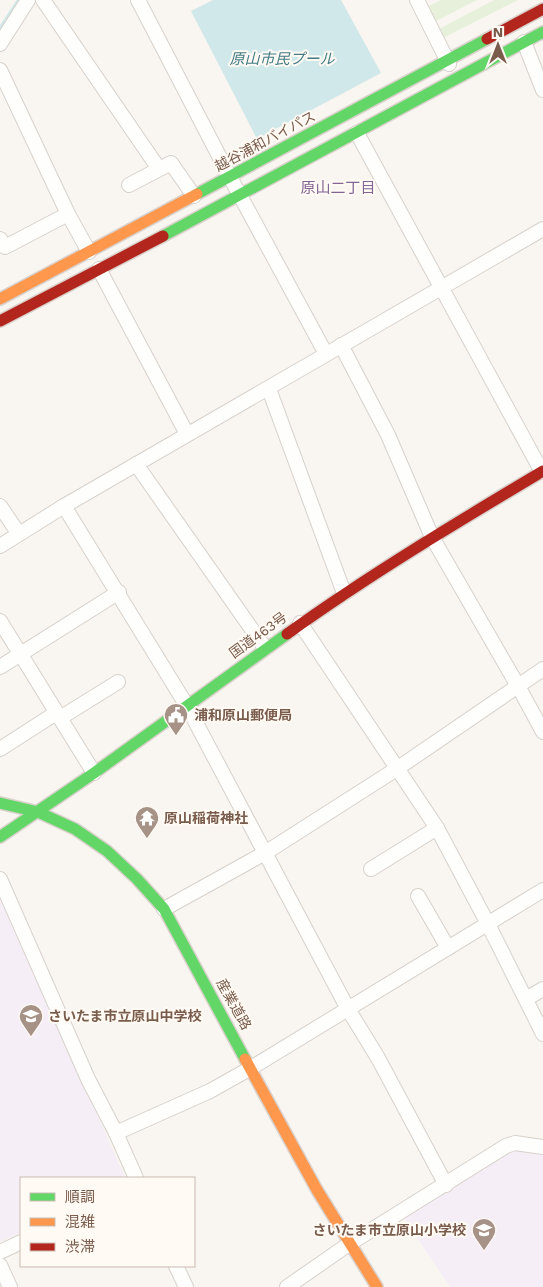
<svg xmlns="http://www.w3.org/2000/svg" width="543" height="1287" viewBox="0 0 543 1287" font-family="'Work Sans','Noto Sans JP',sans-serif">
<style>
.education{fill:#f6eef6}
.green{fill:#e7f0db}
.water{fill:#d0e8ea}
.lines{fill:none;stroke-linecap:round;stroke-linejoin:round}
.stream{stroke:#d0e8ea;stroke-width:4}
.street-casing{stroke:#d7d1cb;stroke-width:16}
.fast-casing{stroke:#dad1cc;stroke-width:14}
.slow-casing{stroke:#dad1cc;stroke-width:14}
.jam-casing{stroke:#dad1cc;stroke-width:14}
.street{stroke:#fefefd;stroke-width:14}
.fast{stroke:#63d668;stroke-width:11}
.slow{stroke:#ff974d;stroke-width:11}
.jam{stroke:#b3261e;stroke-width:11}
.labels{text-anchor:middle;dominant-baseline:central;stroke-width:4;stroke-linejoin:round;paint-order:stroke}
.street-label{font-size:14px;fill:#7a5c4d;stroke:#fffaf3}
.poi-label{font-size:14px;font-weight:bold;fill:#7a5c4d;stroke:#fffaf3;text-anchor:start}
.water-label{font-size:15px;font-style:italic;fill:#437c86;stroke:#fffaf3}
.neighbourhood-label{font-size:15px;fill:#846695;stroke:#fffaf3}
</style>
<rect width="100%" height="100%" fill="#f9f5f0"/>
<!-- education -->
<g class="education">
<polygon points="0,898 125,1177 124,1178 21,1178 21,1232 0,1242"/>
<polygon points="528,1142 543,1144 543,1287 450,1287 401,1214"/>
</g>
<!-- green -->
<g class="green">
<polygon points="441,0 477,0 436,21 429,6"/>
<polygon points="494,0 518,0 441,39 437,30"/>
</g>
<!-- water -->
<polygon class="water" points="213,0 341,0 381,73 257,139 191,11"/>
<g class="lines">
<!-- stream -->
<polyline class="stream" points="0,29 19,0"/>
<!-- street casing -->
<g class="street-casing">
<g id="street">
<polyline points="43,0 159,169"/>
<polyline points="138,0 230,177 326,354"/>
<polyline points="417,0 449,64"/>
<polyline points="524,42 543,90"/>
<polyline points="0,44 28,0"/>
<polyline points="0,70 68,214 89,252"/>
<polyline points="357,133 542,472"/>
<polyline points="129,185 171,163 194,196"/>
<polyline points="0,239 5,247 68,214"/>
<polyline points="99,269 187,434"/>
<polyline points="341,345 388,435 432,537 518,686 543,669"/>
<polyline points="269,389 344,593"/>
<polyline points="136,464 265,648"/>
<polyline points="0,506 19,534"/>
<polyline points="64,506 187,706 348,1009 378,1058 446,1185"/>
<polyline points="0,546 64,506 543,229"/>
<polyline points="0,621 94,773"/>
<polyline points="300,623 437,828 488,924 543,1034"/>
<polyline points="0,667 119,592"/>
<polyline points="60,718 118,682"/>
<polyline points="0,749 56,713"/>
<polyline points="371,869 437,828"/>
<polyline points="0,879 88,1079 116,1133 136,1178"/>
<polyline points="418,896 448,948"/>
<polyline points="164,909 265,853 398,768 518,686 543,732"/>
<polyline points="526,999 543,989"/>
<polyline points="116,1133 210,1091 251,1068 543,890"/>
<polyline points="0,1252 21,1242"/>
<polyline points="0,1265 10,1287"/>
<polyline points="176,1266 186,1287"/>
<polyline points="287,1287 349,1244 506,1146 515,1143 543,1147"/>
</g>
</g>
<!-- fast casing -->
<g class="fast-casing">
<g id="fast">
<polyline points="197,194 487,39"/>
<polyline points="163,236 543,32"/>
<polyline points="0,803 38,812 75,829 107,851 137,879 164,909 245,1059"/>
<polyline points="0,837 94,773 287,634"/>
</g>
</g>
<!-- slow casing -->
<g class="slow-casing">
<g id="slow">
<polyline points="0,299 197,194"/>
<polyline points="245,1059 317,1190 377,1287"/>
</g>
</g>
<!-- jam casing -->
<g class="jam-casing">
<g id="jam">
<polyline points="487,39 543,9"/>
<polyline points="0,321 163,236"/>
<path d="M 287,634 C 369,575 456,523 543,471"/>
</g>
</g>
<!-- street -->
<use href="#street" class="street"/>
<!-- fast -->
<use href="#fast" class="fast"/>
<!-- slow -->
<use href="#slow" class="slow"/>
<!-- jam -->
<use href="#jam" class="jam"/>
</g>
<!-- icons -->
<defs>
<g id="civic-pin" transform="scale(1.25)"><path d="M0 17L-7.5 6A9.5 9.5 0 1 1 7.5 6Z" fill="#a69286" stroke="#fffaf3"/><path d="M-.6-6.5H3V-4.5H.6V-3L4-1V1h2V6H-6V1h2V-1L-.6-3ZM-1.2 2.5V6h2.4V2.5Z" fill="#fff"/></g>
<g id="temple-pin" transform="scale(1.25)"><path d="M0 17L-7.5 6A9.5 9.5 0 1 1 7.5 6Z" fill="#a69286" stroke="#fffaf3"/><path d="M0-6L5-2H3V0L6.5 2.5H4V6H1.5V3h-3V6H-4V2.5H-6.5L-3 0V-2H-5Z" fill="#fff"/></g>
<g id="school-pin" transform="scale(1.25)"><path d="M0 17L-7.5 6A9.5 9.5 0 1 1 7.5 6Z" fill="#a69286" stroke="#fffaf3"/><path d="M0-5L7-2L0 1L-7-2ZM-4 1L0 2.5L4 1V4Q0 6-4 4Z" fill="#fff"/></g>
</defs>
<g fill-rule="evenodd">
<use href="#civic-pin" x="176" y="715"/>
<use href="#temple-pin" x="147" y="818"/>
<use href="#school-pin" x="31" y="1016"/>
<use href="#school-pin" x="484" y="1230"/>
</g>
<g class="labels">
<!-- street labels -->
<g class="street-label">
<text transform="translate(265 141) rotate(-28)">越谷浦和バイパス</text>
<text transform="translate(258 635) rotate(-36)">国道463号</text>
<text transform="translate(234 1004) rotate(61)">産業道路</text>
</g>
<!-- poi labels -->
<g class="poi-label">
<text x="194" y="715">浦和原山郵便局</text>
<text x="164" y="818">原山稲荷神社</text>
<text x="48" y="1016">さいたま市立原山中学校</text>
<text x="466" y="1230" text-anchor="end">さいたま市立原山小学校</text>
</g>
<!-- water labels -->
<g class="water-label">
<text x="282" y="59">原山市民プール</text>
</g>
<!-- neighbourhood labels -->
<g class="neighbourhood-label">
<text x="338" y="188">原山二丁目</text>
</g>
</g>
<!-- legend -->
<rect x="20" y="1177" width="175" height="90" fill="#fffaf3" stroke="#cabbb1"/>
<rect x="30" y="1193" width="25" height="8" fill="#63d668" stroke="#cabbb1"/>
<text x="65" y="1202" font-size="15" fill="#7a5c4d">順調</text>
<rect x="30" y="1218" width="25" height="8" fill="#ff974d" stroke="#cabbb1"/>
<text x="65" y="1227" font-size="15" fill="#7a5c4d">混雑</text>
<rect x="30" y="1243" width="25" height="8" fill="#b3261e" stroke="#cabbb1"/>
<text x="65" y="1252" font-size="15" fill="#7a5c4d">渋滞</text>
<!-- north arrow -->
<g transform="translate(498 45)" stroke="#fffaf3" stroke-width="4" paint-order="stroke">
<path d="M0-4L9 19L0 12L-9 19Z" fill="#7a5c4d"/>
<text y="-8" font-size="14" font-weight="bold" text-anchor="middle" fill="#7a5c4d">N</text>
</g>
</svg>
